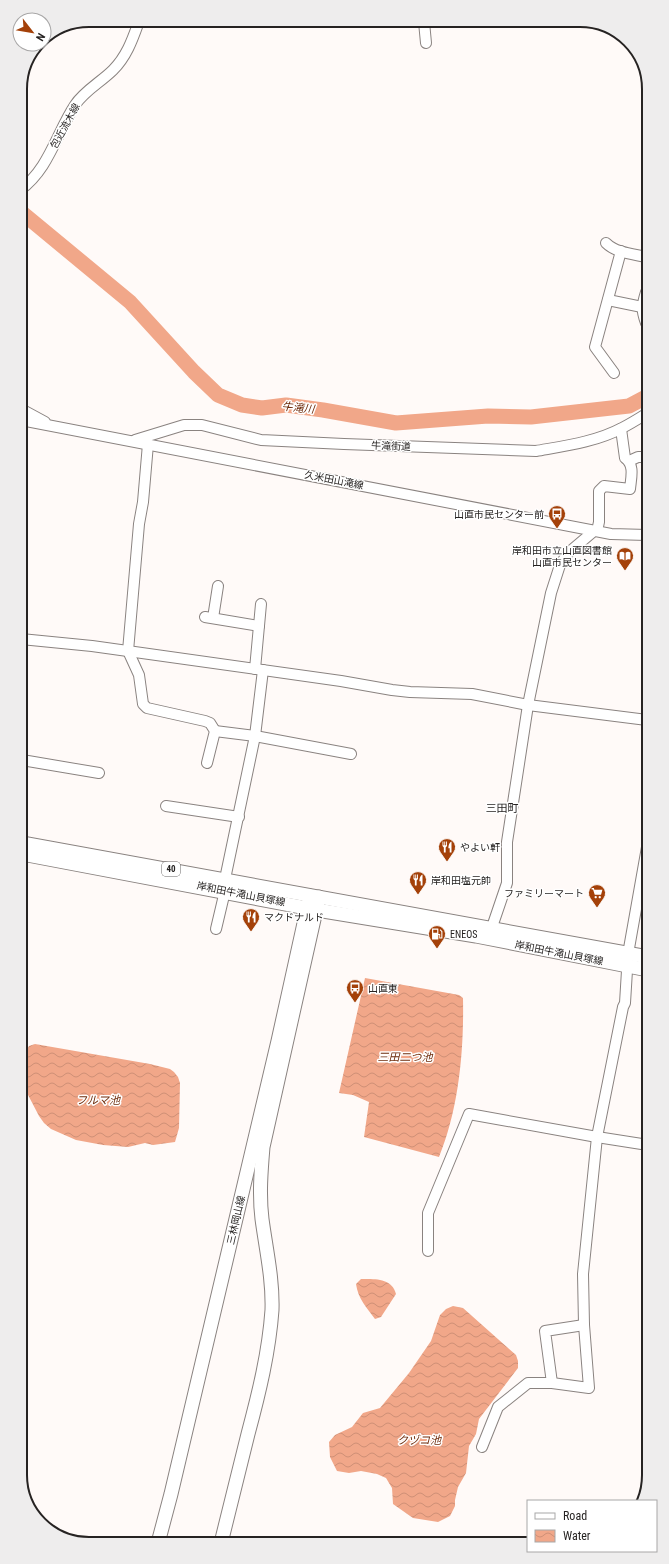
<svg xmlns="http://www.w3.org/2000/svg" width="669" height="1564" viewBox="0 0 669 1564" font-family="'Roboto Condensed','Noto Sans JP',sans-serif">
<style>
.water{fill:url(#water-waves)}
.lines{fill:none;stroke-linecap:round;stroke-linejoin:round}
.river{stroke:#f1a789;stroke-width:15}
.minor-casing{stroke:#8a8380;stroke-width:12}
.major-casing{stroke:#8a8380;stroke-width:15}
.minor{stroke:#fff;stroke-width:10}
.major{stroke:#fff;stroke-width:13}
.labels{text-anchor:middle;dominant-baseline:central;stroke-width:3;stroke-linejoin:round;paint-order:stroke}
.shield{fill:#fff;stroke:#676564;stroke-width:1}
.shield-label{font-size:9px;font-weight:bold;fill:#262322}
.street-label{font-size:10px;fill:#262322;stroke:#fff}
.poi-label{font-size:10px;fill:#262322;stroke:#fff;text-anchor:start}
.water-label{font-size:11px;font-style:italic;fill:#6d2c0c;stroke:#fff}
.neighbourhood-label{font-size:11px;fill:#262322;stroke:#fff}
.rim{fill:none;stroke:#262322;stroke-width:2}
</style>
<defs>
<pattern id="water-waves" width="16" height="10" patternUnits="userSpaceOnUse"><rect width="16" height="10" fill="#f1a789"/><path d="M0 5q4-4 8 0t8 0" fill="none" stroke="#ce8f76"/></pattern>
</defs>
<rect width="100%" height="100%" fill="#fffaf8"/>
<!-- water -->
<g class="water">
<path d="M 365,978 L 459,995 L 463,998 C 464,1051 459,1108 439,1157 L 364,1137 L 369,1102 L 353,1095 L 339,1093 Z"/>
<polygon points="35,1044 150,1064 170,1069 174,1072 178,1077 180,1083 179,1128 175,1142 153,1145 145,1143 128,1147 103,1145 76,1140 51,1129 44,1123 39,1116 27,1093 23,1079 22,1058 29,1046"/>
<path d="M 361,1279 C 375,1279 392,1278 396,1294 L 381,1317 L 375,1319 C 367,1308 358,1299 356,1284 Z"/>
<polygon points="453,1306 463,1308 516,1355 518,1361 518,1368 479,1419 476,1434 469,1446 466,1473 458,1487 455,1500 455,1506 450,1516 438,1522 413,1518 393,1504 392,1488 386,1478 377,1474 361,1471 349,1473 337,1471 330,1457 329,1442 335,1435 352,1427 363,1413 380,1408 409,1373 431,1341 440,1315 446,1309"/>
</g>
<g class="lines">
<!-- river -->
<polyline class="river" points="20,211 130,302 194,372 218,395 242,405 262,408 286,405 323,410 396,423 488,416 531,417 629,406 646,397"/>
<!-- minor casing -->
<g class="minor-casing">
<g id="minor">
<polyline points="424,22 426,43"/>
<path d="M 20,190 C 49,169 56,134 75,105 C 84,91 101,82 113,70 C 126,57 132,41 138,24"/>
<path d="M 606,243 C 616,253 633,254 646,257"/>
<path d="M 646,292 C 642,305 641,310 646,323"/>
<polyline points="608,300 642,307"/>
<polyline points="614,373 595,347 621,251"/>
<polyline points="21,409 45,422"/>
<polyline points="21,420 611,534 647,535"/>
<path d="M 135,440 L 184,425 L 202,425 L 261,440 L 344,444 L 536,451 C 564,446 596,442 622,428 C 630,424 638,419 646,414"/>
<polyline points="148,444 143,502 139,524 128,651 139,675 143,704 147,708 205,721 210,723 215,731 207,763"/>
<polyline points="629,461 638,457 646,457"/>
<path d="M 597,531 L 599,522 L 599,491 L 604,486 L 630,489 C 631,478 635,465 625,458 L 621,429"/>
<polyline points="205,617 259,626"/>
<polyline points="213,618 218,586"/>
<polyline points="21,639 92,646 341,681 392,690 410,692 472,694 528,705 647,720"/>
<polyline points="255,669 261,604"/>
<polyline points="215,731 255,736 351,754"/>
<polyline points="22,760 99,773"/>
<polyline points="166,806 239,817"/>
<polyline points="225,879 255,736 263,670"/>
<polyline points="216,929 225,891"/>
<polyline points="491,930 507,883 507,842 528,705 551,593 560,565 568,553 594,531"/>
<polyline points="428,1251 428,1213 469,1114 597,1137 648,1145"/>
<polyline points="552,1383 545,1331 584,1325"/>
<polyline points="482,1447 498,1407 528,1383 552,1383 589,1388 584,1325 583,1274 597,1137 623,1007 625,1003 628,954 647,847"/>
</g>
</g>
<!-- major casing -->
<g class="major-casing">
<g id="major">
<polyline points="22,843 648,957"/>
<polyline points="22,854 317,910 476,936 648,970"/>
<polyline points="158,1543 171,1494 278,1041 310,896"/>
<path d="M 221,1543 C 230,1507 239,1471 248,1434 C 259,1393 269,1352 272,1310 C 273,1279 266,1249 262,1219 C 259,1195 261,1171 263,1147 L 319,897"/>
</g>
</g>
<!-- minor -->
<use href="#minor" class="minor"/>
<!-- major -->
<use href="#major" class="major"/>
</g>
<!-- icons -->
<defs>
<g id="bus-pin" transform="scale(0.9)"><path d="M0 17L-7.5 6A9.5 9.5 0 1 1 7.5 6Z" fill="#a44109" stroke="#fff"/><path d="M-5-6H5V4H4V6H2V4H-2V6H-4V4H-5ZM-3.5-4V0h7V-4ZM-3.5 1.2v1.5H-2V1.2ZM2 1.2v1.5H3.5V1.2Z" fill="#fff"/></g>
<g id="library-pin" transform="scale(0.9)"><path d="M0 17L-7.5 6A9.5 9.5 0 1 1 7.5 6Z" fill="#a44109" stroke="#fff"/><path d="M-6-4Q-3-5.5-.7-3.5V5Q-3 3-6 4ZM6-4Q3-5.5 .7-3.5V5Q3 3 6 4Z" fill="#fff"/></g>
<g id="restaurant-pin" transform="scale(0.9)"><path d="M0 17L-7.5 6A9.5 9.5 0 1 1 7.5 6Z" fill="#a44109" stroke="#fff"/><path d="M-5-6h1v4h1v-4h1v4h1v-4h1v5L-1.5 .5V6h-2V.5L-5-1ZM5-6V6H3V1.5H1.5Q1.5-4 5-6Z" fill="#fff"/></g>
<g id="supermarket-pin" transform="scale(0.9)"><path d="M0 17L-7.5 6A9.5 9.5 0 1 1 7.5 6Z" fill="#a44109" stroke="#fff"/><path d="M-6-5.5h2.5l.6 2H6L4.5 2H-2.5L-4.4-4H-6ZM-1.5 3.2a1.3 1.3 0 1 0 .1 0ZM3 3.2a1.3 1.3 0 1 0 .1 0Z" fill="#fff"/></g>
<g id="fuel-pin" transform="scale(0.9)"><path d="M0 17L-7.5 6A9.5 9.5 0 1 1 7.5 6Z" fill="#a44109" stroke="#fff"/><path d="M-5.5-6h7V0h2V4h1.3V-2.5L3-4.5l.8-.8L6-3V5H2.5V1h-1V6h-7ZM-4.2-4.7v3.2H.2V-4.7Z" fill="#fff"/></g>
</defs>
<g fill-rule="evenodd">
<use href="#bus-pin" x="557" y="514"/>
<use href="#library-pin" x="625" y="556"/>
<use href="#restaurant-pin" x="447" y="847"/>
<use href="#restaurant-pin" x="418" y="880"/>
<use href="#supermarket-pin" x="597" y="893"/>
<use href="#restaurant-pin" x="251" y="917"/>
<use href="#fuel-pin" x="437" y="934"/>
<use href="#bus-pin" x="355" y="988"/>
</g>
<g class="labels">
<!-- shield labels -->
<rect class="shield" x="162" y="862" width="18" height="14" rx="3"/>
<g class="shield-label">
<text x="171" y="869">40</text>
</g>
<!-- street labels -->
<g class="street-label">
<text transform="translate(65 126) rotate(-61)">包近流木線</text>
<text transform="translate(391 446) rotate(2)">牛滝街道</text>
<text transform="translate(334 480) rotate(11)">久米田山滝線</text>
<text transform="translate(241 894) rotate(11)">岸和田牛滝山貝塚線</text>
<text transform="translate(559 953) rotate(11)">岸和田牛滝山貝塚線</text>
<text transform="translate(236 1220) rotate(-77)">三林岡山線</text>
</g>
<!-- poi labels -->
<g class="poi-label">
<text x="544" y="514" text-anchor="end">山直市民センター前</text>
<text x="612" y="550" text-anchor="end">岸和田市立山直図書館<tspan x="612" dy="12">山直市民センター</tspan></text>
<text x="460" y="847">やよい軒</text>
<text x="431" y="880">岸和田塩元帥</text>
<text x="584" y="893" text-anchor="end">ファミリーマート</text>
<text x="264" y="917">マクドナルド</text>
<text x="450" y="934">ENEOS</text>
<text x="368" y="988">山直東</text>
</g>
<!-- water labels -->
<g class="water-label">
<text transform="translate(298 408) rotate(6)">牛滝川</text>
<text x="405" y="1057">三田二つ池</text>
<text x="98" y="1100">フルマ池</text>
<text x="419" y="1440">クヅコ池</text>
</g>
<!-- neighbourhood labels -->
<g class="neighbourhood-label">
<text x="502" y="808">三田町</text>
</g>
</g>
<!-- crop -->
<path d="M0 0H669V1564H0ZM89 27H580A62 62 0 0 1 642 89V1475A62 62 0 0 1 580 1537H89A62 62 0 0 1 27 1475V89A62 62 0 0 1 89 27Z" fill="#eeeded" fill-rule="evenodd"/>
<path class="rim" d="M89 27H580A62 62 0 0 1 642 89V1475A62 62 0 0 1 580 1537H89A62 62 0 0 1 27 1475V89A62 62 0 0 1 89 27Z"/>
<!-- legend -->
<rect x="527" y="1500" width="130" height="52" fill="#ffffff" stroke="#a8a7a7"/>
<rect x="535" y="1513" width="20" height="6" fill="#ffffff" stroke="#a8a7a7"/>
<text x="563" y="1520" font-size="12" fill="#262322">Road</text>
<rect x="535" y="1530" width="20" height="12" fill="url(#water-waves)" stroke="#a8a7a7"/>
<text x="563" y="1540" font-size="12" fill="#262322">Water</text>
<!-- north arrow -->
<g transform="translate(32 32) rotate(121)"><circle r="19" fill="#ffffff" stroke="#a8a7a7"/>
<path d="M0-3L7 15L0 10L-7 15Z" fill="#a44109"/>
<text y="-6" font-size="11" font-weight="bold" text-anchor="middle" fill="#262322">N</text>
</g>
</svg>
